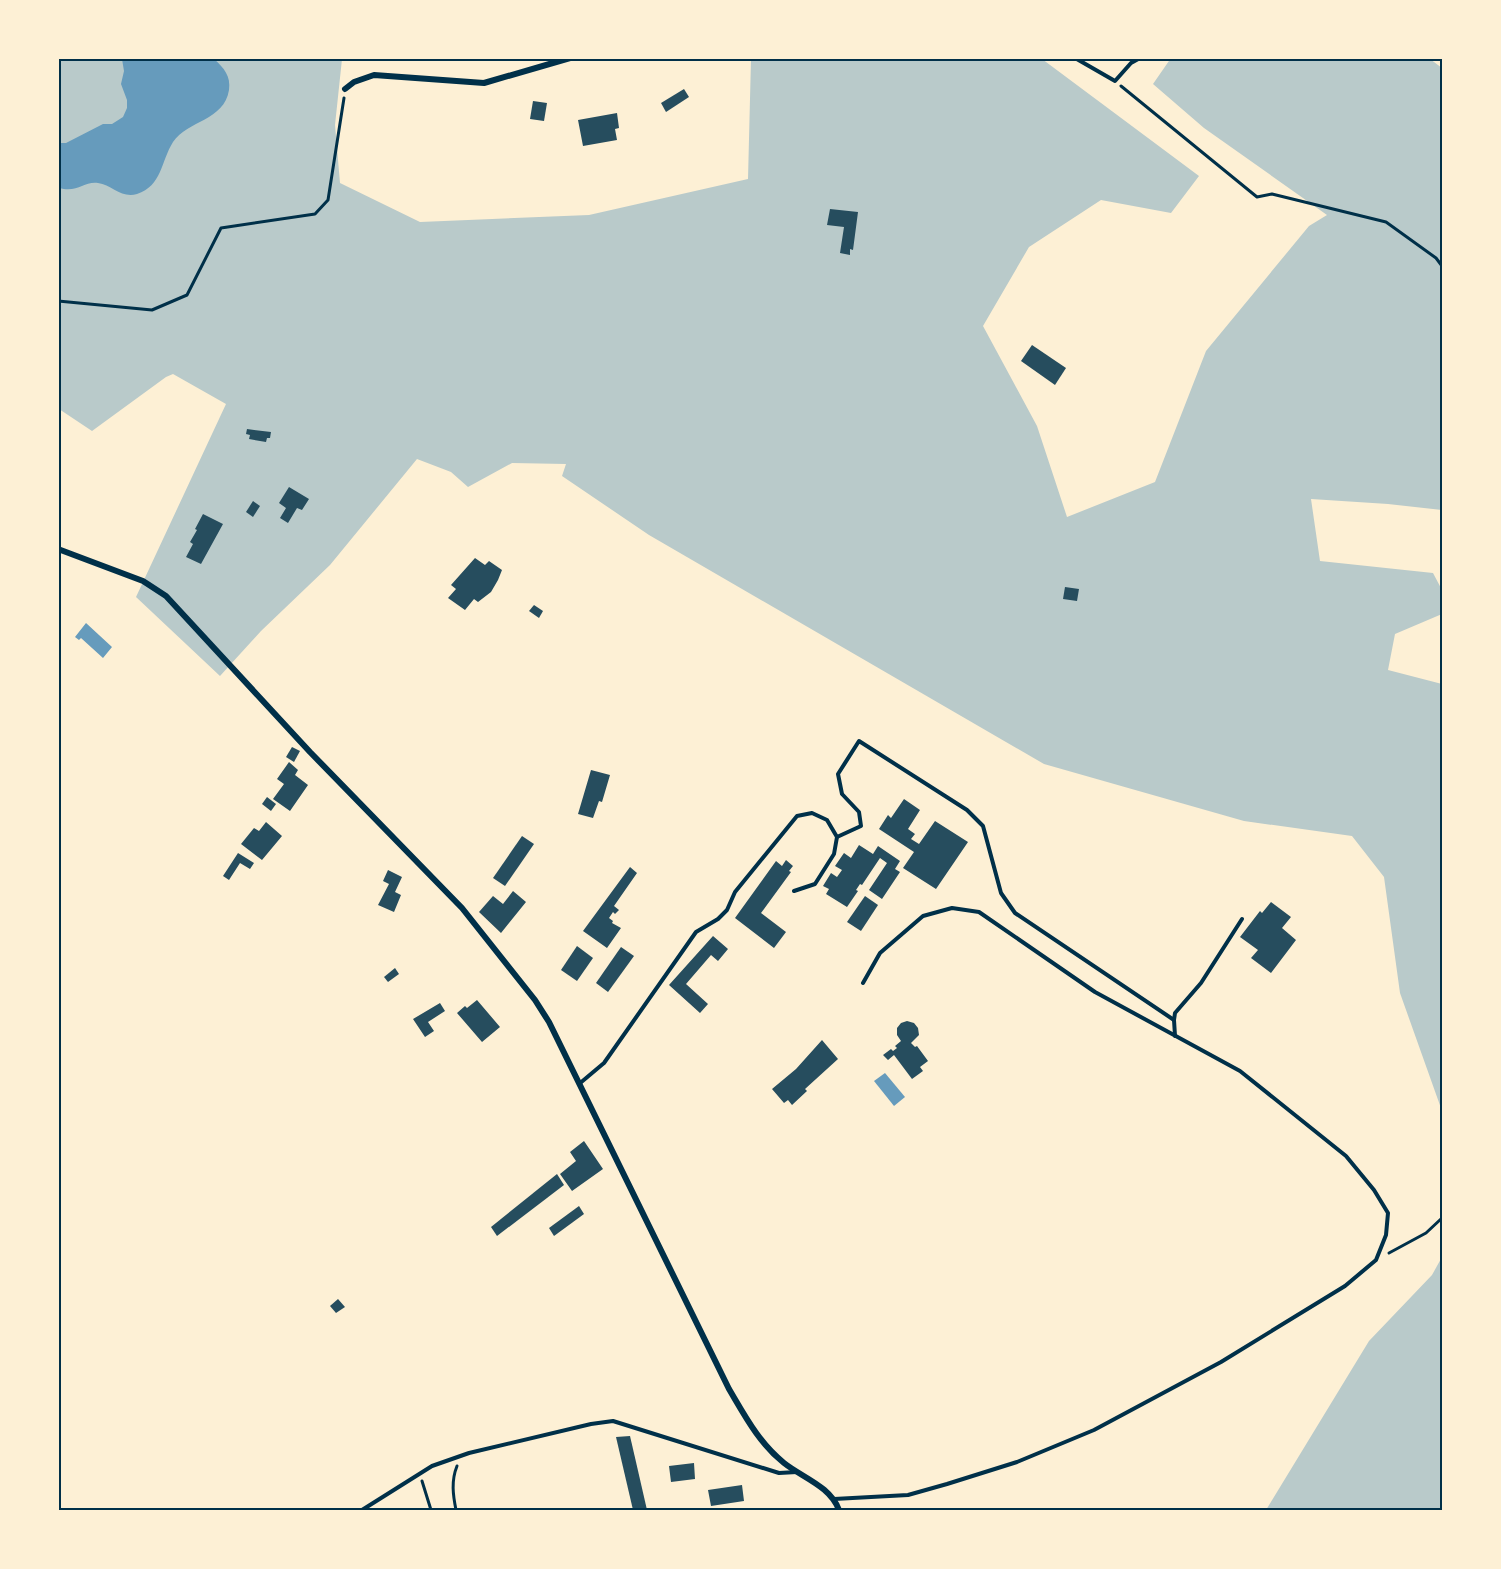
<svg xmlns="http://www.w3.org/2000/svg" width="1501" height="1569" viewBox="0 0 1501 1569" font-family="Raleway,sans-serif">
<style>
.green{fill:#b9caca}
.water{fill:#669bbc}
.building{fill:#264d5e}
.lines{fill:none;stroke-linecap:round;stroke-linejoin:round}
.path{stroke:#003049;stroke-width:3}
.service{stroke:#003049;stroke-width:4}
.minor{stroke:#003049;stroke-width:6}
.neatline{fill:none;stroke:#003049;stroke-width:2}
</style>
<rect width="100%" height="100%" fill="#fdf0d5"/>
<!-- green -->
<g class="green">
<polygon points="1171,58 1430,59 1442,68 1442,510 1388,504 1311,499 1320,561 1433,573 1442,590 1442,614 1395,634 1388,670 1442,684 1442,1111 1400,993 1384,877 1352,836 1244,821 1044,764 649,535 562,476 566,464 512,463 468,487 451,472 417,459 330,565 261,631 220,676 136,597 226,404 173,374 166,377 92,431 59,409 58,59 342,59 335,125 340,183 420,222 589,215 748,179 751,59 1042,59 1199,176 1171,213 1101,200 1029,247 983,326 1037,426 1067,517 1155,482 1206,351 1309,226 1327,215 1204,128 1153,84"/>
<polygon points="1442,1257 1442,1510 1266,1510 1369,1341 1432,1275"/>
</g>
<!-- water -->
<g class="water">
<path d="M 122,59 L 214,59 C 224,68 231,76 229,90 C 224,121 188,120 173,142 C 161,161 162,186 137,194 C 122,199 112,185 98,183 C 84,181 78,193 59,188 L 59,143 L 66,143 L 103,124 L 112,124 L 123,117 L 127,108 L 127,100 L 121,84 L 124,71 Z"/>
<polygon points="86,623 112,647 103,658 81,638 79,640 75,637"/>
<polygon points="885,1073 905,1097 894,1106 874,1081"/>
</g>
<!-- building -->
<g class="building">
<polygon points="684,89 689,97 666,112 661,103"/>
<polygon points="533,101 547,103 544,121 530,119"/>
<polygon points="617,113 619,128 615,129 617,140 583,146 578,120"/>
<polygon points="830,209 858,212 853,250 850,249 850,255 840,253 844,227 827,225"/>
<polygon points="1032,345 1066,368 1055,385 1021,361"/>
<polygon points="247,429 271,432 270,438 267,438 266,442 249,439 250,435 246,434"/>
<polygon points="289,487 309,499 302,510 297,508 288,523 280,518 286,508 279,503"/>
<polygon points="253,501 260,506 253,517 246,512"/>
<polygon points="203,514 223,524 201,564 186,557 193,544 190,542 197,530 195,529"/>
<polygon points="475,558 485,565 489,561 502,570 498,580 491,592 478,602 474,599 465,610 448,598 456,589 451,585"/>
<polygon points="1065,587 1079,589 1077,601 1063,599"/>
<polygon points="534,605 543,611 539,618 529,611"/>
<polygon points="292,747 300,751 294,762 286,757"/>
<polygon points="289,762 298,770 295,775 308,785 290,811 273,799 284,784 277,779"/>
<polygon points="591,770 610,775 602,802 599,801 593,818 578,814"/>
<polygon points="267,797 276,804 271,811 262,804"/>
<polygon points="904,799 920,810 908,829 915,834 911,839 919,844 935,821 968,842 936,889 903,868 914,852 879,829 888,815 891,818"/>
<polygon points="266,822 282,836 262,860 241,844 254,828 259,831"/>
<polygon points="522,836 534,844 505,886 493,878"/>
<polygon points="859,845 873,854 878,846 900,861 895,869 900,872 882,899 869,890 887,863 880,858 862,885 860,884 856,890 858,891 847,907 826,894 829,889 823,886 831,873 837,877 842,870 835,866 844,853 851,858"/>
<polygon points="238,853 254,863 250,869 240,863 229,880 223,876"/>
<polygon points="786,860 793,866 789,871 791,872 761,913 786,932 774,948 735,918 776,861 782,866"/>
<polygon points="630,867 637,873 614,906 619,910 615,914 613,912 609,918 613,921 612,923 621,928 607,948 583,931"/>
<polygon points="388,870 402,877 395,892 401,895 394,912 378,905 389,884 383,881"/>
<polygon points="513,891 526,902 501,933 479,912 493,896 503,904"/>
<polygon points="865,896 878,905 861,931 847,922"/>
<polygon points="1271,902 1291,917 1282,928 1296,940 1271,973 1251,958 1258,950 1240,937 1260,911 1262,913"/>
<polygon points="713,936 728,949 718,961 711,955 686,984 708,1004 700,1013 669,985"/>
<polygon points="577,946 593,958 577,981 561,970"/>
<polygon points="621,947 634,956 608,992 596,983"/>
<polygon points="395,968 399,974 388,982 384,977"/>
<polygon points="477,1000 500,1027 482,1042 457,1013 465,1006 467,1008"/>
<polygon points="440,1003 445,1011 428,1022 434,1031 425,1037 413,1019"/>
<polygon points="907,1021 914,1023 918,1028 919,1035 911,1043 915,1047 917,1046 928,1061 920,1067 923,1071 912,1079 894,1055 888,1060 883,1055 891,1049 893,1051 897,1048 895,1046 901,1041 897,1035 897,1028 901,1023"/>
<polygon points="822,1040 838,1059 805,1089 807,1091 792,1105 788,1100 784,1103 772,1089 796,1069"/>
<polygon points="584,1141 603,1169 572,1191 560,1174 576,1161 570,1152"/>
<polygon points="557,1174 564,1185 497,1236 491,1227"/>
<polygon points="579,1206 584,1214 554,1236 549,1228"/>
<polygon points="338,1299 345,1307 336,1313 330,1306"/>
<polygon points="630,1436 636,1462 647,1510 633,1510 616,1437"/>
<polygon points="694,1463 695,1479 671,1482 669,1466"/>
<polygon points="742,1485 744,1501 711,1506 708,1490"/>
</g>
<g class="lines">
<!-- path -->
<g class="path">
<polyline points="1121,86 1257,197 1272,194 1386,222 1436,258 1442,266"/>
<polyline points="58,301 152,310 187,295 221,228 315,214 328,200 344,98"/>
<polyline points="1389,1253 1426,1233 1442,1218"/>
<polyline points="422,1481 431,1510"/>
<path d="M 456,1510 C 453,1495 451,1481 457,1466"/>
</g>
<!-- service -->
<g class="service">
<polyline points="1075,58 1115,81 1131,63 1140,58"/>
<polyline points="837,837 861,826 859,812 842,794 838,774 859,741 967,810 983,826 1001,893 1015,913 1174,1020 1175,1036"/>
<polyline points="1174,1020 1175,1013 1201,983 1242,919"/>
<polyline points="579,1084 604,1063 696,932 718,919 727,910 735,892 797,816 812,813 827,820 837,837 834,854 815,884 794,891"/>
<polyline points="834,1499 908,1495 947,1484 1017,1462 1094,1430 1221,1362 1345,1286 1376,1260 1386,1235 1388,1213 1374,1190 1346,1156 1240,1071 1095,992 979,912 952,908 923,916 880,953 863,983"/>
<polyline points="362,1510 432,1466 469,1453 591,1424 613,1421 779,1473 797,1472"/>
</g>
<!-- minor -->
<g class="minor">
<polyline points="345,89 354,82 374,75 484,83 570,58"/>
<path d="M 58,549 L 143,581 L 166,596 L 310,752 L 462,908 L 535,1000 L 549,1022 L 729,1389 C 745,1416 759,1443 784,1463 C 803,1478 830,1486 839,1510"/>
</g>
</g>
<!-- border -->
<rect width="1501" height="1569" fill="none" stroke="#fdf0d5" stroke-width="120"/>
<rect x="60" y="60" width="1381" height="1449" class="neatline"/>
</svg>
